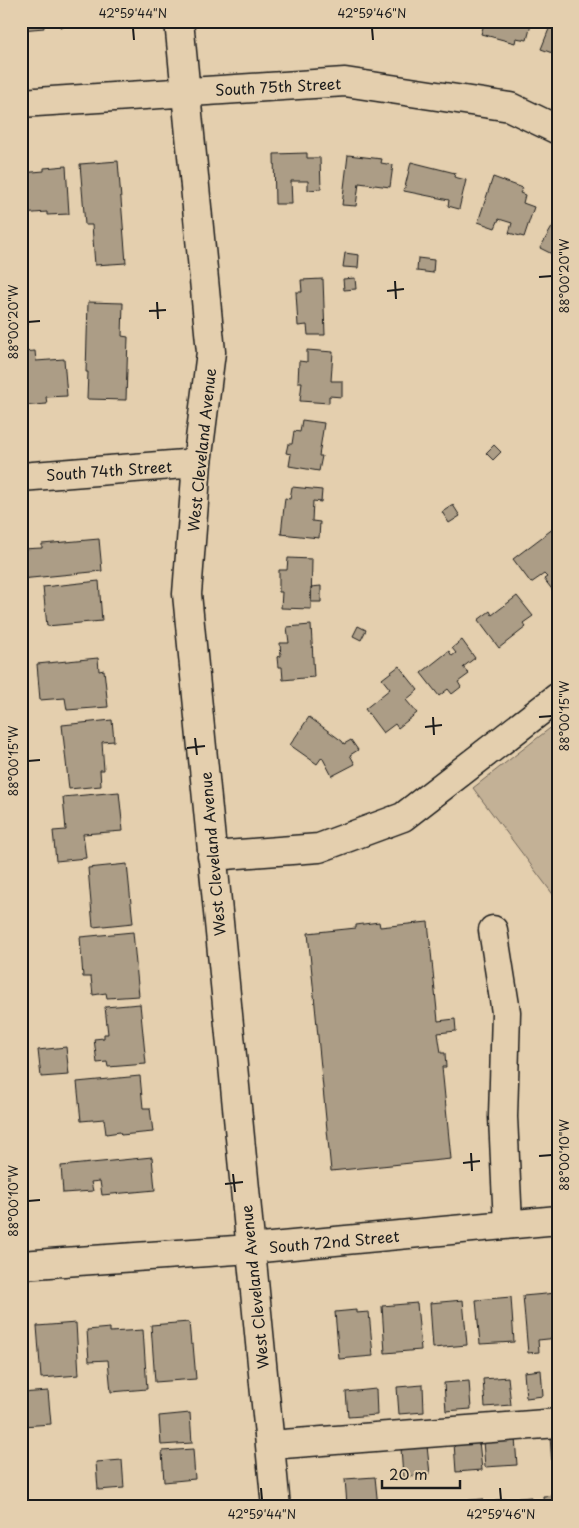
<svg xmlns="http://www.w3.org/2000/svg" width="579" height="1528" font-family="'Playpen Sans',sans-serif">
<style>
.green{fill:#c3b196;stroke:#706659}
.building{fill:#ac9d86;stroke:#1c1c1c}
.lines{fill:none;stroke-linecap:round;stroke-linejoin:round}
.minor-casing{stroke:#1c1c1c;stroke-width:31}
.minor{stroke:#e4cfae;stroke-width:28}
.ticks{fill:none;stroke:#1c1c1c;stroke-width:2}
.labels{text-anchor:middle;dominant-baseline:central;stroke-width:4;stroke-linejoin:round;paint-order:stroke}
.street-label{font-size:15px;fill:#1c1c1c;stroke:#e4cfae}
.neatline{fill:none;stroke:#1c1c1c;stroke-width:2}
.ticks-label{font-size:12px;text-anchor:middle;fill:#1c1c1c}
</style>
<rect width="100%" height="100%" fill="#e4cfae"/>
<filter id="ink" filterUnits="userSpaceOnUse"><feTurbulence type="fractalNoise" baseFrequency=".02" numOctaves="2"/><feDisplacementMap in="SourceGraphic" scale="10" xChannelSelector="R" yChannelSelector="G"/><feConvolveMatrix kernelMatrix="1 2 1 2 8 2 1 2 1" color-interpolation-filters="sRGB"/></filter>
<g filter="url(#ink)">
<path class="green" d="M558,722V901L473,788Z"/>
<path class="building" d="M21,21H43L44,28L21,30Z
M60,21H89V24L60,27Z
M419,21H440L439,25Z
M485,21H532L527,40L516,38L515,43L481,34Z
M551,24L558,26V58L554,57L555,54L541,49Z
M307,153V158H320L321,189L308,190V181H291L292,204H275L274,154Z
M348,155L382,159L381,163L393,165L390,187L359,183L356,206L342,205Z
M118,161L126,263L95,265L92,225H85L80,164Z
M411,162L455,173L454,177L466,180L459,209L448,206L449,200L404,191Z
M66,166L69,214L47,215V212L21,214V173L44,171V168Z
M493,177L523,188L520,193L525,195L523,203L534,207L524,237L509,233L512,223L499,219L495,228L478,222Z
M558,217V257L540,248Z
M345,253L359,255L358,268L343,267Z
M418,258L434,260L433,273L417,271Z
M355,278L356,289L344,290L343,279Z
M323,279L325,335H308L307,325L298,326L296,292H302L301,280Z
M26,295L28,325L21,326V296Z
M88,302L123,303L122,336L128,337L126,400L87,399L88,372H86Z
M307,350L333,352L331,381H342V397L329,396V403L300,401L302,382H298L299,361L307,362Z
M35,351L36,361L64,359L67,396L46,397L47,404L21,406V352Z
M302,420L324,423L319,456H322L319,471L289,466L291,454L286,453L288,444H292L294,431L300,432Z
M494,445L501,452L493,460L486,453Z
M292,487L322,490L321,502L313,501L312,521L320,522L319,538L281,534L285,498L290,499Z
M453,505L460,516L449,523L442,512Z
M554,528L558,533V597L544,579L547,577L544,574L531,583L513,559Z
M99,539L102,571L21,579V549L42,548V544Z
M288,558L312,559L311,609L281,608L282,592H279V570H287Z
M99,581L102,621L47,626L43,587Z
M321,586V602H311V587Z
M517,596L533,616L523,623L526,627L499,648L478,620L490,611L492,615Z
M21,623H24L27,653L21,654Z
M311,625L314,677L283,680L282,667H278L277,657L281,656L280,643H289L287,627Z
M358,626L366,630L361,640L353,636Z
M462,640L475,658L463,667L469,674L458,682L461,687L452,694L448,689L439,696L421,673L449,651L452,656L456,653L452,648Z
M98,658L99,671L104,670L108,707L67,710L65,698L40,700L37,664Z
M399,666L418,690L406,700L417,713L398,728L395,724L383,733L365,709L390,689L382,679Z
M309,717L342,741L344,744L351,740L358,750L350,755L355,764L332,776L322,757L317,764L290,745Z
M112,720L114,741L102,742L104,770H100L101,786L69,789L62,725Z
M119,792L123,831L83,834L86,858L56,861L53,831L66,830L63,797Z
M127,864L133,923L93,927L88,868Z
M379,922L380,927L428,922L438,1021L455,1019L456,1031L438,1033L441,1053H445L446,1067H442L451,1159L331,1171L308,933L356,928V925Z
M133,932L139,996L107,998L106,993L93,995L91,977H83L80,937Z
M140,1004L146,1064L108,1067L107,1062L97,1063L94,1039L104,1038V1034H108L105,1007Z
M66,1047L69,1075L41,1077L38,1050Z
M140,1076L143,1108H150L153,1132L121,1135L120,1132L106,1134L104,1119L81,1121L77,1082Z
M152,1157L155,1190L102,1195L100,1181L91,1182L93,1191L63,1193L61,1166Z
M557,1293L558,1338L538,1340L539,1352L528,1353L523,1296Z
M511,1297L514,1342L480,1344L476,1300Z
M463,1300L467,1345L433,1348L430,1303Z
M417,1303L421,1350L385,1353L382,1306Z
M356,1310V1313L369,1312L373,1356L339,1359L335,1312Z
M189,1322L191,1345L193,1344L196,1379L155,1382L151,1325Z
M76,1323L79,1375L41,1378L37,1326Z
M110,1328V1332L143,1330L147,1389L111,1392L108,1360L89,1361L87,1330Z
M541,1370L543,1396L526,1398L524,1372Z
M508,1377L511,1405L485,1407L483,1379Z
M469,1381L471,1409L446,1411L444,1383Z
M423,1385L424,1412L399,1414L397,1387Z
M376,1389L377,1415L348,1417L346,1392Z
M48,1391L51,1424L23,1426L21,1393Z
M190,1413L192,1443L161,1445L159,1416Z
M550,1436H558V1465H552Z
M515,1438L517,1465L485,1467L483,1441Z
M479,1441L482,1470L456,1472L454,1443Z
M427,1446L430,1474L403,1477L401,1448Z
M193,1449L195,1479L164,1482L162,1451Z
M122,1460L124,1488L98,1490L96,1462Z
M375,1477L378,1507H341L340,1505H347L345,1479Z
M558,1495V1507H544L543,1496Z
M531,1497L532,1507H497L496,1500Z
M483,1499L484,1507H447V1502Z
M53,1501V1507H27V1503Z
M431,1504V1507H394Z"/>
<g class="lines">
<defs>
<path id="minor" d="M179,21L211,352L197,463L187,594L276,1507
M21,103L345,82L510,107L558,130
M21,477L197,463
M212,856L319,848L403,817L558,697
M493,930L506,1012L503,1117L508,1224
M21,1265L250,1249L558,1220
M270,1445L558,1423"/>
</defs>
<use href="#minor" class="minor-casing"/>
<use href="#minor" class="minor"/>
</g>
</g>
<path class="ticks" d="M133,28L134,40M372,28L373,40M539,277L552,276M395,281L396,299M387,291L404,289M157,302L158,319M149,311L166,310M28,322L40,321M433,717L434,735M539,717L552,716M425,727L442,725M195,738L197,755M187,748L205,746M28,761L40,760M471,1153L472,1171M539,1156L552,1155M463,1163L480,1161M233,1174L235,1192M225,1184L243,1182M28,1201L40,1200M261,1488L262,1500M500,1488L501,1500"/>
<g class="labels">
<g class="street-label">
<text transform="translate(278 86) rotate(-3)">South 75th Street</text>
<text transform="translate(201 450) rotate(-84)">West Cleveland Avenue</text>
<text transform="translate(109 470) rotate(-4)">South 74th Street</text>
<text transform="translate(212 854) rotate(-95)">West Cleveland Avenue</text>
<text transform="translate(334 1241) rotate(-5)">South 72nd Street</text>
<text transform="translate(254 1287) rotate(-96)">West Cleveland Avenue</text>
</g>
</g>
<rect width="579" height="1528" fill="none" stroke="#e4cfae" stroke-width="55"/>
<path d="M382 1480v8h78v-8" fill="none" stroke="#1c1c1c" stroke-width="2.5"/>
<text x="389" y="1480" font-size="15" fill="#1c1c1c" stroke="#e4cfae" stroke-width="4" paint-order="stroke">20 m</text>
<rect x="28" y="28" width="524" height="1472" class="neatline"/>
<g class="ticks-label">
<text x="133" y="18">42°59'44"N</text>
<text x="372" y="18">42°59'46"N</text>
<text transform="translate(565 276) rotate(-90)" y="4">88°00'20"W</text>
<text transform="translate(14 322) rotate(-90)" y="4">88°00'20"W</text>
<text transform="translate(565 716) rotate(-90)" y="4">88°00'15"W</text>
<text transform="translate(14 761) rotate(-90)" y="4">88°00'15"W</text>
<text transform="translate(565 1155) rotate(-90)" y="4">88°00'10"W</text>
<text transform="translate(14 1201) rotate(-90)" y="4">88°00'10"W</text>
<text x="262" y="1519">42°59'44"N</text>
<text x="501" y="1519">42°59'46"N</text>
</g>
</svg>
